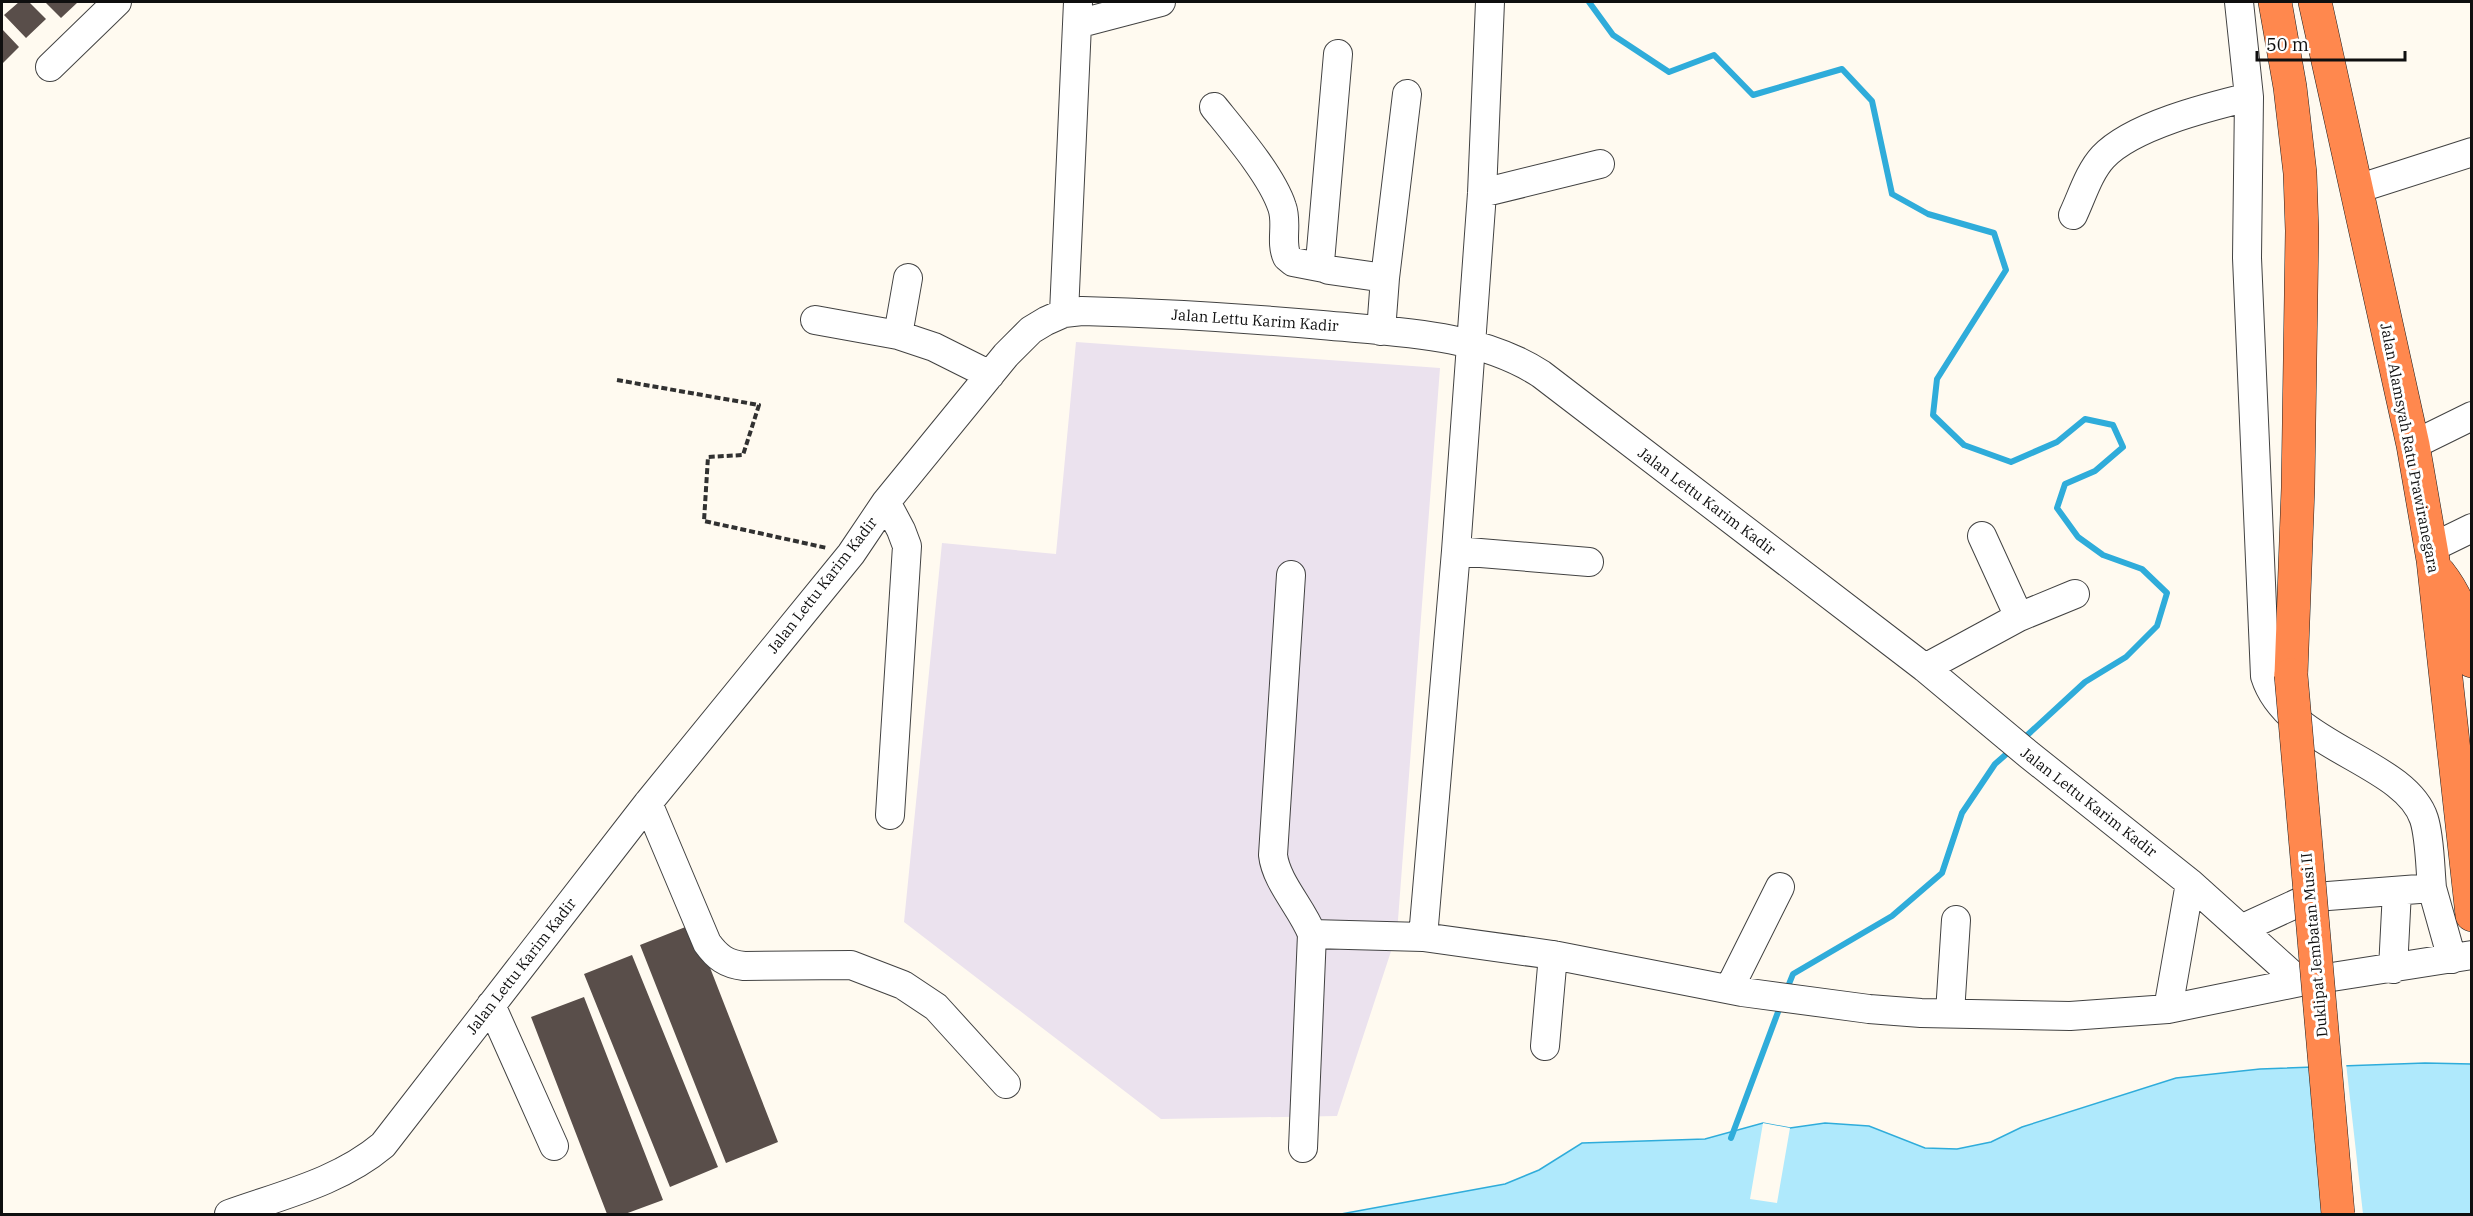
<svg xmlns="http://www.w3.org/2000/svg" width="2473" height="1216" font-family="'IBM Plex Serif',serif">
<style>
.industrial{fill:#ebe2ee}
.water{fill:#afe9fc;stroke:#2facda;stroke-width:1.5}
.pier{fill:#fffaf0}
.lines{fill:none;stroke-linecap:round;stroke-linejoin:round}
.stream{stroke:#2facda;stroke-width:6}
.building{fill:#594e4a}
.minor-casing{stroke:#424242;stroke-width:30}
.highway-casing{stroke:#202020;stroke-width:34}
.path{stroke:#313131;stroke-width:4;stroke-dasharray:6 3;stroke-linecap:butt}
.minor{stroke:#fff;stroke-width:28}
.highway{stroke:#ff884e;stroke-width:33}
.highway-bridge-casing{stroke:#202020;stroke-width:34;stroke-linecap:butt}
.highway-bridge{stroke:#ff884e;stroke-width:33}
.labels{text-anchor:middle;dominant-baseline:central;stroke-width:6;stroke-linejoin:round;paint-order:stroke}
.street-label{font-size:15px;fill:#0f0f0f;stroke:#fff}
</style>
<rect width="100%" height="100%" fill="#fffaf0"/>
<path class="industrial" d="M1076,342L1440,368L1397,933L1337,1116L1161,1119L904,922L942,543L1056,554Z"/>
<path class="water" d="M2425,1063L2471,1064V1214H1341L1505,1184L1539,1170L1582,1143L1705,1139L1763,1123L1790,1128L1825,1123L1869,1126L1925,1148L1957,1149L1991,1142L2022,1127L2176,1078L2260,1069Z"/>
<path class="pier" d="M2346,1063L2363,1214H2329L2312,1064Z
M1763,1123L1790,1128L1777,1203L1750,1199Z"/>
<g class="lines">
<path class="stream" d="M1589,2L1613,35L1669,72L1714,55L1753,95L1842,69L1872,101L1892,194L1928,214L1994,233L2006,270L1937,379L1933,415L1964,445L2011,462L2057,442L2085,419L2113,425L2123,447L2095,471L2065,484L2057,508L2078,537L2103,555L2142,569L2167,593L2157,626L2126,657L2085,682L2023,739
M1787,989L1793,974L1892,916L1942,873L1962,813L1995,764L2011,750
M1731,1138L1781,1004"/>
</g>
<path class="building" d="M19,2H29L46,19L26,38L4,15Z
M45,2H78L61,18Z
M2,29L19,47L2,64Z
M693,924L778,1142L726,1163L640,945Z
M632,955L718,1167L670,1187L584,974Z
M584,997L663,1200L625,1214H607L531,1017Z"/>
<g class="lines">
<defs>
<path id="minor" d="M1490,2L1482,193L1456,551L1423,937L1553,955L1742,992L1869,1009L1921,1013L2070,1016L2168,1009L2300,982
M2239,2L2249,97L2247,258L2265,676C2287,747 2405,761 2424,819C2430,838 2430,867 2432,888L2328,896L2302,901L2241,929
M1077,24L1161,2
M1338,54L1320,262L1324,268L1329,270L1385,278
M50,67L117,2
M1214,107C1235,133 1272,176 1282,207C1288,223 1280,242 1287,257L1293,262L1324,268
M2357,189L2472,152
M1482,193L1600,164
M2073,215C2082,196 2089,172 2103,157C2132,126 2208,107 2249,97
M1064,313L1078,2
M815,320L898,335L934,347L990,375
M1381,331L1385,278L1407,94
M898,335L908,278
M2413,445L2472,416
M886,502L901,530L907,546L890,815
M1982,536L2019,617
M2431,548L2472,528
M1456,551L1589,562
M1291,575L1273,855C1276,882 1302,908 1312,934
M1925,668L2019,617L2075,594
M648,803L707,943C717,957 726,964 744,966L851,965L903,985L936,1007L1006,1084
M2432,888L2452,959
M2393,969L2397,891
M1729,989L1780,887
M491,1005L554,1146
M2168,1009L2190,883
M1950,1013L1956,920
M1545,1046L1553,955
M1303,1148L1312,934L1423,937
M229,1214C282,1195 339,1182 383,1145L648,803L851,554L886,502L1006,355L1031,330L1046,321L1064,313L1082,311C1162,313 1242,318 1322,325C1396,332 1478,333 1541,374L1925,668L2028,754L2190,883L2300,982L2472,955"/>
<path id="highway" d="M2275,2L2290,87L2300,173L2302,231L2298,488L2291,675
M2315,2L2413,445L2433,560L2472,915
M2439,573C2461,601 2467,627 2472,661"/>
</defs>
<use href="#minor" class="minor-casing"/>
<use href="#highway" class="highway-casing"/>
<path class="path" d="M617,380L759,405L743,455L708,457L704,521L827,548"/>
<use href="#minor" class="minor"/>
<use href="#highway" class="highway"/>
<defs>
<path id="highway-bridge" d="M2291,675L2338,1214"/>
</defs>
<use href="#highway-bridge" class="highway-bridge-casing"/>
<use href="#highway-bridge" class="highway-bridge"/>
</g>
<g class="labels">
<g class="street-label">
<text transform="translate(1255 320) rotate(4)">Jalan Lettu Karim Kadir</text>
<text transform="translate(2410 448) rotate(79)">Jalan Alamsyah Ratu Prawiranegara</text>
<text transform="translate(1707 501) rotate(37)">Jalan Lettu Karim Kadir</text>
<text transform="translate(822 585) rotate(-52)">Jalan Lettu Karim Kadir</text>
<text transform="translate(2089 802) rotate(38)">Jalan Lettu Karim Kadir</text>
<text transform="translate(2314 945) rotate(-95)">Duklipat Jembatan Musi II</text>
<text transform="translate(521 966) rotate(-52)">Jalan Lettu Karim Kadir</text>
</g>
</g>
<rect width="2473" height="1216" fill="none" stroke="#0f0f0f" stroke-width="6"/>
<path d="M2257 51v9h148v-9" fill="none" stroke="#0f0f0f" stroke-width="3"/>
<text x="2266" y="51" font-size="18" fill="#0f0f0f" stroke="#ffffff" stroke-width="4.5" paint-order="stroke">50 m</text>
</svg>
